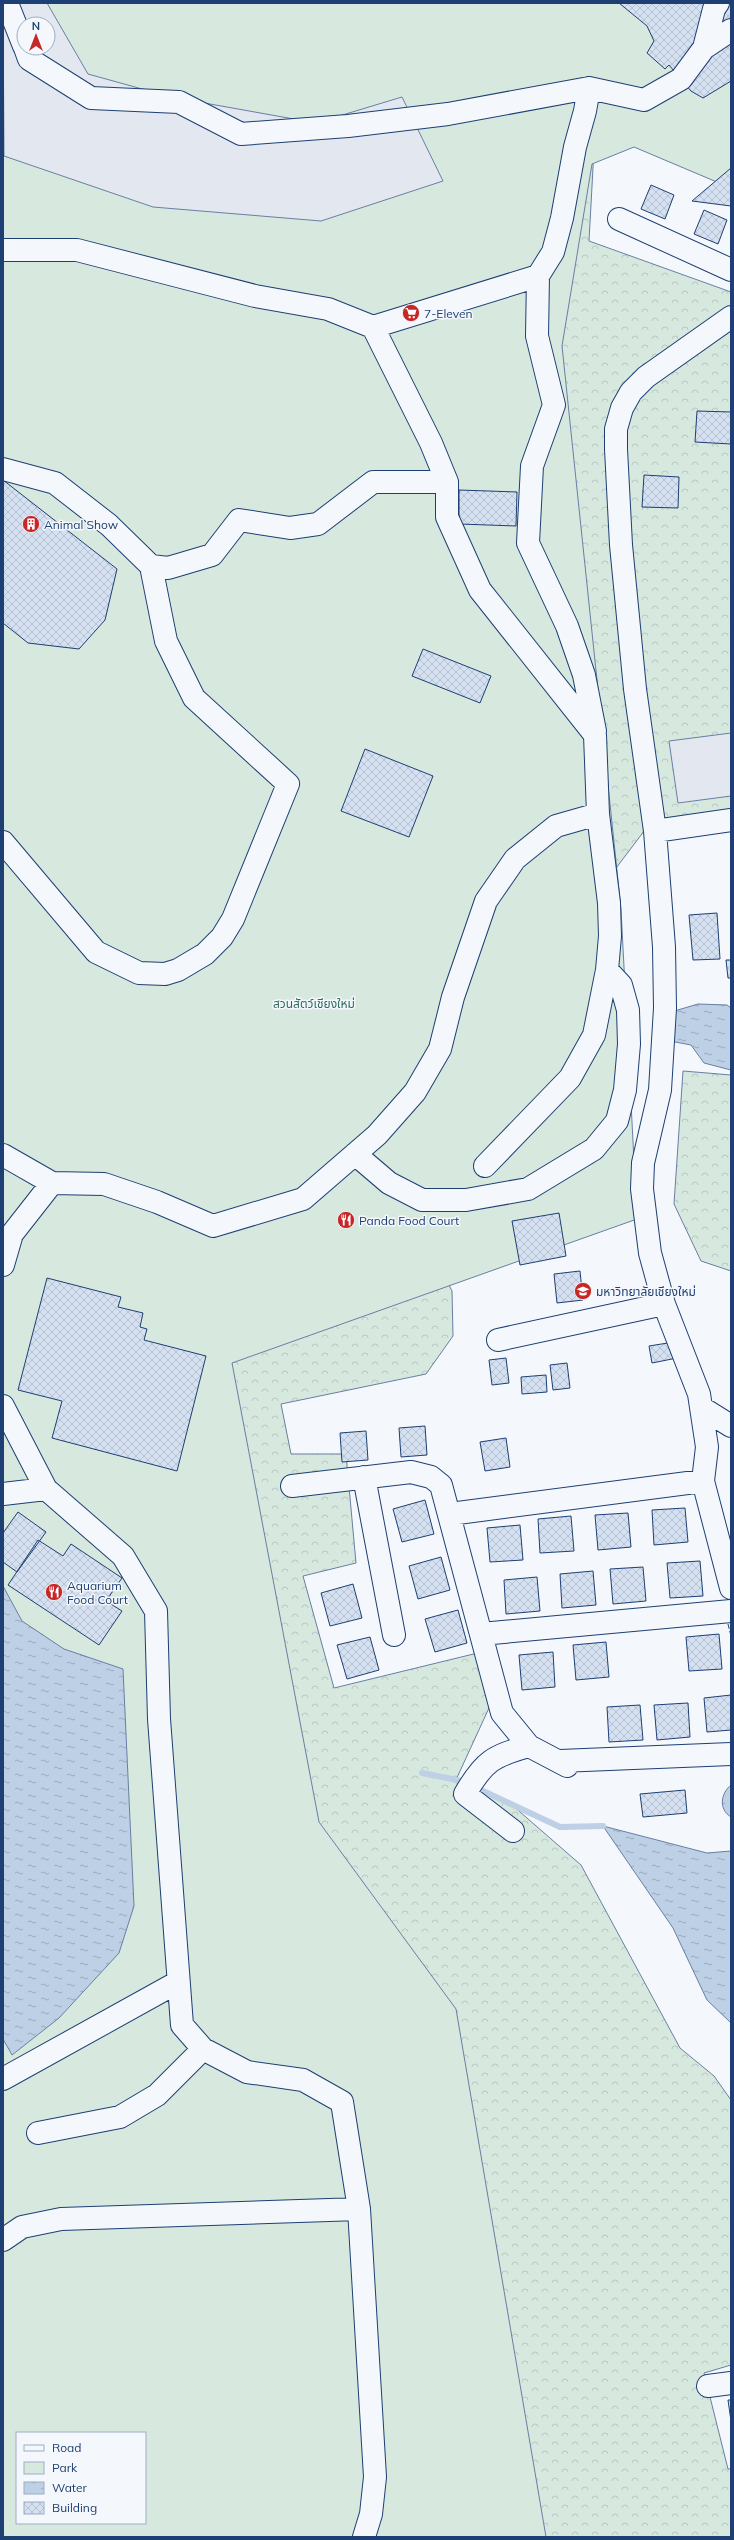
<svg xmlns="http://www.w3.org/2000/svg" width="734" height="2540" font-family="Mulish,'Noto Sans Thai',sans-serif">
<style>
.forest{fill:url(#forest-crowns);stroke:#687fa3;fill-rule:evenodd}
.park{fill:#d7e8df;stroke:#687fa3;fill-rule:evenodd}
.parking{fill:#e3e8f0;stroke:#687fa3;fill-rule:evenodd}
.water{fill:url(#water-ripples);stroke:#687fa3}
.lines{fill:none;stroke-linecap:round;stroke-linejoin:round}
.stream{stroke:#bed0e5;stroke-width:6}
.building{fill:url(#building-cross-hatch);stroke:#1d3f73}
.minor-casing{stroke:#1d3f73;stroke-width:24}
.minor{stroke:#f4f7fb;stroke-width:22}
.fence{stroke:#1d3f73;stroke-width:1;stroke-dasharray:5 2;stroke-linecap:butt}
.labels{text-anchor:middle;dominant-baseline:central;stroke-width:3;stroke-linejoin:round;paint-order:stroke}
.poi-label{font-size:12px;fill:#1d3f73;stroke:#f4f7fb;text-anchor:start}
.park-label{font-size:12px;fill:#2c6c60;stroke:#f4f7fb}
</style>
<defs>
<pattern id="forest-crowns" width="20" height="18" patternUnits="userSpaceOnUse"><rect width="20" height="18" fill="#d7e8df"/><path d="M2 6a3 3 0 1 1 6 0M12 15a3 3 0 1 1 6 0" fill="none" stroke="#b8c8c3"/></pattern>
<pattern id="water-ripples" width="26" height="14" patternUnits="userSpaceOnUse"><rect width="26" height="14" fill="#bed0e5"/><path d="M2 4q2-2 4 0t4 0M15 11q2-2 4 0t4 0" fill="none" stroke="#9aaabe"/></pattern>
<pattern id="building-cross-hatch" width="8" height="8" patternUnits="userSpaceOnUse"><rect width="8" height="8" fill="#d5e0f0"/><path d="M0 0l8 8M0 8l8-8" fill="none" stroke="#b6c1d1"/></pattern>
</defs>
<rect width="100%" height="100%" fill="#f4f7fb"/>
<path class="forest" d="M3,3H602L589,241L731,292V816L654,818L541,967L410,1207L452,1291L453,1336L426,1374L281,1404L291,1454H346L356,1563L303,1576L334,1688L490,1650L500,1684L455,1782L512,1805L581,1865L680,2048L714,2076L731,2100V2365L704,2373L728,2469H731V2537H3V2181L249,1856ZM24,24H48V48H24ZM17,2433H145V2523H17Z
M683,1071L731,1075V1271L701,1261L674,1204Z"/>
<path class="park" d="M3,3H731V188L634,147L592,164L562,346L621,909L637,1219L232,1363L319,1822L456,2009L546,2537H3ZM24,24H48V48H24ZM17,2433H145V2523H17Z"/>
<path class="parking" d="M3,3H47L88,74L171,97L316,123L402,97L443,181L321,221L153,207L4,156ZM24,24H48V48H24Z
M731,733V796L678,803L669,741Z"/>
<path class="water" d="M698,1004L727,1005L731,1008V1070L704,1063L691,1045L670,1041L671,1012Z
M3,1586L22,1621L64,1649L123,1669L134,1906L119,1953L59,2018L12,2055L3,2039Z
M731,1785V1817C718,1809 721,1793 731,1785Z
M603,1826L707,1853L731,1851V2023L707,2000L673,1928Z"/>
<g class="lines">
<path class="stream" d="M422,1773L462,1781L560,1827L603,1826"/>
</g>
<path class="building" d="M619,3H731V81L703,98L691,91L669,65L665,69L647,53L654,41L647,26Z
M731,168V206L692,201Z
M651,185L674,195L665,219L641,209Z
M704,210L727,220L718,244L694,234Z
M697,411L731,412V444L695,442Z
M644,475L679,477L678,508L642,507Z
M3,480L117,569L105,620L79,649L28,643L3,623Z
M459,490L517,492L516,526L459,524Z
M423,649L491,676L480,703L412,676Z
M365,749L433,776L409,837L341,811Z
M717,913L720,959L693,960L689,915Z
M726,960H731V978H728Z
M559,1213L566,1256L520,1265L512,1221Z
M580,1271L583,1300L557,1303L554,1274Z
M47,1278L121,1297L118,1307L143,1313L140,1327L147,1329L144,1340L206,1356L177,1471L52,1438L62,1401L18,1390Z
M674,1342L677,1358L652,1363L649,1346Z
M506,1358L509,1383L492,1385L489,1360Z
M567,1363L570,1388L553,1390L550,1365Z
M546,1375L547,1392L522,1394L521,1377Z
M425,1426L427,1455L401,1457L399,1428Z
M366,1431L368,1460L342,1462L340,1433Z
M506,1438L510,1467L485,1471L480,1442Z
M425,1500L434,1534L402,1542L393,1509Z
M685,1508L688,1542L654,1545L652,1510Z
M18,1512L46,1532L17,1572L3,1562V1533Z
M628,1513L631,1547L598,1550L595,1515Z
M571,1516L574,1551L540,1553L538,1519Z
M520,1525L523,1560L490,1562L487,1528Z
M38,1540L63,1556L71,1544L122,1578L106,1601L122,1611L99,1645L8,1585Z
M441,1557L450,1590L418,1599L409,1566Z
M700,1561L703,1596L670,1598L667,1563Z
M643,1567L646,1601L613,1604L610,1569Z
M593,1571L596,1605L562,1608L560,1574Z
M537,1577L540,1611L506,1614L504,1580Z
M353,1584L362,1618L330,1626L321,1593Z
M458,1610L467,1643L435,1652L425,1619Z
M719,1634L722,1669L689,1671L686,1637Z
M370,1637L379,1670L347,1679L337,1645Z
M606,1642L609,1677L576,1680L573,1645Z
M553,1652L555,1687L522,1690L519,1655Z
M731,1695V1730L707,1732L704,1698Z
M688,1703L690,1737L657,1740L654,1705Z
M640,1705L643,1740L609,1742L607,1707Z
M685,1790L687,1813L643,1817L640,1794Z
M728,2400H731V2421Z"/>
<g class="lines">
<defs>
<path id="minor" d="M7,3L24,46
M25,48L29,59L91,98L179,102L241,134L348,126L448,114L589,88L644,100L681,79L704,48L731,30
M704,48L714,9L718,3
M619,219L731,270
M3,250H77L255,296L328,309L373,327L538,276L553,252L562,218L575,147L585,111L589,88
M538,276L537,336L554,405L532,466L528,543L567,626L584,675L595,731
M731,317L646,377L631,392L622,408L616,429V449L621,545L635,689L655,831L664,947L665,1008L660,1090L643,1163L642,1189L650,1253L664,1304L699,1394L707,1447L703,1481L731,1588
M3,469L55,483L109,525L151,566L166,641L194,698L288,784L233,919L222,937L205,954L178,970L165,974L139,973L96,952L3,842
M151,566L168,568L212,555L239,520L290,528L318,524L373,482H447
M655,831L731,820
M355,1154L389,1183L422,1200H466L528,1189L594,1149L617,1121L625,1090L629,1044L628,1010L621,985L607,970
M3,1155L52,1183
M485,1166L570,1078L594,1035L607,970L610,936L609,903L598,814
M3,1265L12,1234L52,1183L104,1184L157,1202L213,1226L303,1199L377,1135L415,1092L440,1049L453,997L486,901L515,859L556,826L598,814L595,735L480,590L447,517V482L431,443L373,327
M498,1340L664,1304
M3,1406L46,1489L123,1556L156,1611L159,1719L182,2025L203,2049L247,2072L303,2080L342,2102L359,2209L61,2219L22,2227L3,2240
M702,1408L731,1426
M364,1477L394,1635
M292,1486L411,1472L431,1477L441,1485L502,1713L529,1746
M3,1494L46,1489
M450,1514L703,1481
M481,1634L731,1611
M560,1761L731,1754
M513,1831L465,1794C484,1761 493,1756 529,1746L567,1766
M3,2079L178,1982
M38,2133L120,2117L157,2095L203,2049
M359,2209L375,2477L371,2514L364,2537
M708,2386L731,2383"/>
</defs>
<use href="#minor" class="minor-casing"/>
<use href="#minor" class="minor"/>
<path class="fence" d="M728,1624L731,1636"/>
</g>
<defs>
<symbol id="supermarket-disc" viewBox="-11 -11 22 22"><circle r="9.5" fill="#c62828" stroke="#f4f7fb"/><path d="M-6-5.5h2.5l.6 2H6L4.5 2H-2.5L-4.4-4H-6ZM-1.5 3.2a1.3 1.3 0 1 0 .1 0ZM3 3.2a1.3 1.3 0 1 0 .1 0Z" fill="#fff"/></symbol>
<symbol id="building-disc" viewBox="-11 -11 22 22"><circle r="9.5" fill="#c62828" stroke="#f4f7fb"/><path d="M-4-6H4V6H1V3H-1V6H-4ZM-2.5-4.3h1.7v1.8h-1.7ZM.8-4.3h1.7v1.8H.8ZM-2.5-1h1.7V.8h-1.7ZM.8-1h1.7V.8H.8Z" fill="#fff"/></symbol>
<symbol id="restaurant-disc" viewBox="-11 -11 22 22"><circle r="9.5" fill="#c62828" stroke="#f4f7fb"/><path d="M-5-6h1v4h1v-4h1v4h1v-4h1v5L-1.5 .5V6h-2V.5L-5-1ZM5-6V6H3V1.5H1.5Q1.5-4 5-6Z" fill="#fff"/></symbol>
<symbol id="university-disc" viewBox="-11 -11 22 22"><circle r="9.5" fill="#c62828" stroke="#f4f7fb"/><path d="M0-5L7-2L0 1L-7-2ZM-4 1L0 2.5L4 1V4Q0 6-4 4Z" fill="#fff"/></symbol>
</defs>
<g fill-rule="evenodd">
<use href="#supermarket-disc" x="401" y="303" width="20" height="20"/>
<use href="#building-disc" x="21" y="514" width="20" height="20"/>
<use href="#restaurant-disc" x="336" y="1210" width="20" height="20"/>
<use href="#university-disc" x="573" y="1281" width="20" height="20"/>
<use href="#restaurant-disc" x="44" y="1582" width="20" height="20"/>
</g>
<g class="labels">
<g class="poi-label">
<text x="424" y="313">7-Eleven</text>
<text x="44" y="524">Animal Show</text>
<text x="359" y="1220">Panda Food Court</text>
<text x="596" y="1291">มหาวิทยาลัยเชียงใหม่</text>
<text x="67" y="1585">Aquarium<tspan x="67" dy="14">Food Court</tspan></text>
</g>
<g class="park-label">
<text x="314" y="1003">สวนสัตว์เชียงใหม่</text>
</g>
</g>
<rect width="734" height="2540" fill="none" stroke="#1d3f73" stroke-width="8"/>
<rect x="16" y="2432" width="130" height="92" fill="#f4f7fb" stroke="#9eadc5"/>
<rect x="24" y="2445" width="20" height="6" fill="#f4f7fb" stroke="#9eadc5"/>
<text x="52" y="2452" font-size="12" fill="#1d3f73">Road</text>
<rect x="24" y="2462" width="20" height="12" fill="#d7e8df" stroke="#9eadc5"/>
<text x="52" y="2472" font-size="12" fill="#1d3f73">Park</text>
<rect x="24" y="2482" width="20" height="12" fill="url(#water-ripples)" stroke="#9eadc5"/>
<text x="52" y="2492" font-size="12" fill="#1d3f73">Water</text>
<rect x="24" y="2502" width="20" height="12" fill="url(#building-cross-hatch)" stroke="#9eadc5"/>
<text x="52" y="2512" font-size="12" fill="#1d3f73">Building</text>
<g transform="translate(36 36)"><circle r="19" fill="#f4f7fb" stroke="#9eadc5"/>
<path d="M0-3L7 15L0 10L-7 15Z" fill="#c62828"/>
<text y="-6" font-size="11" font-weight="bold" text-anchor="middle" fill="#1d3f73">N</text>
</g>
</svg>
